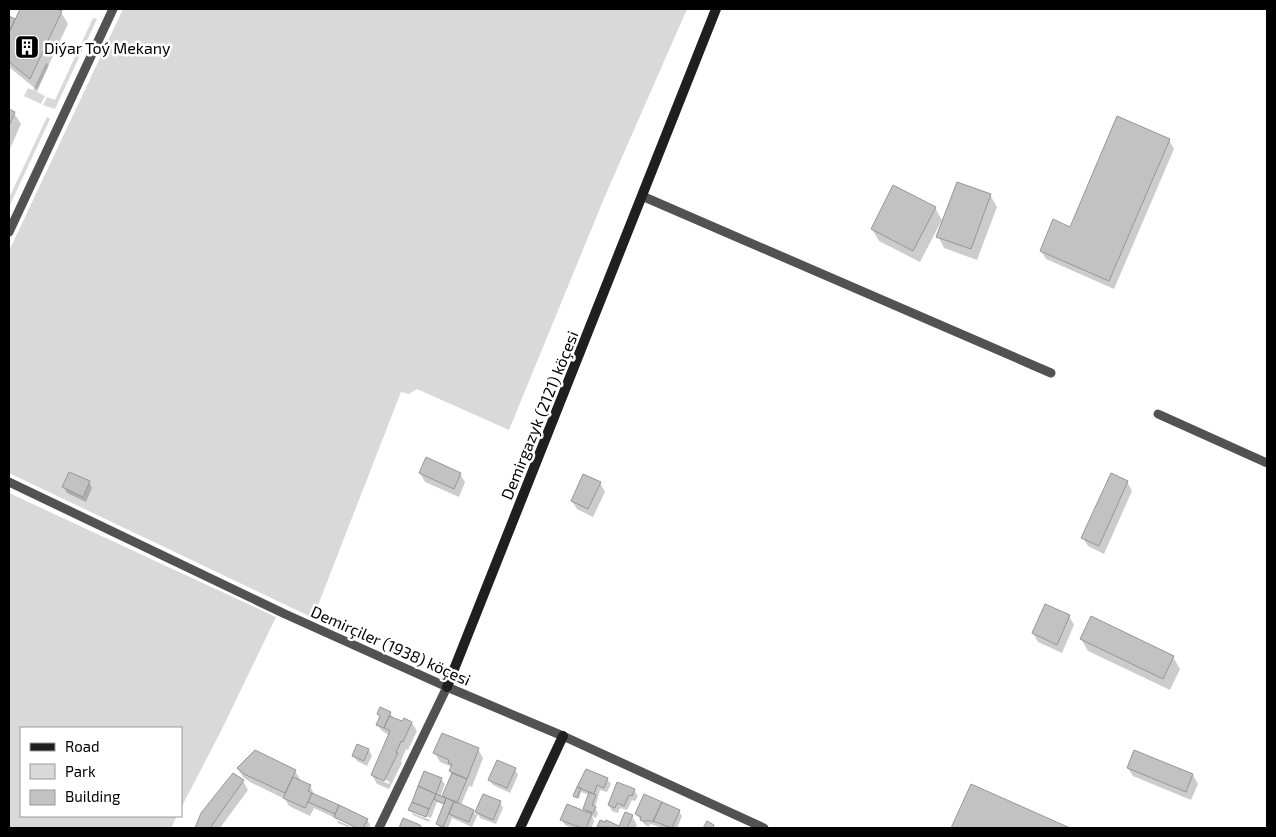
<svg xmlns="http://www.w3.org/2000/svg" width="1276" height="837" font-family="'Exo 2',sans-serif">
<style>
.green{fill:#d9d9d9}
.shadow{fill:#0003;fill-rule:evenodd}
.building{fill:#c2c2c2;stroke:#969696}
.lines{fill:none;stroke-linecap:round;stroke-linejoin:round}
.street{stroke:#525252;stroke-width:9}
.secondary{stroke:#1f1f1f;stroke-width:10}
.labels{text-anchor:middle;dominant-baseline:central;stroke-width:5;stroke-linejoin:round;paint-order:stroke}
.poi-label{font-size:16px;fill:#000;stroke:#fff;text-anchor:start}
.street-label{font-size:16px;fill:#000;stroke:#fff}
</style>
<rect width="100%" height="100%" fill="#fff"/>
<path class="green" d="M123,9H687L605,196L509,430L417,389L409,394L401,392L313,618L9,473V251Z
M93,18L97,19L55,109L43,105L47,97L55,100Z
M46,63L49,65L37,92L45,96L41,104L24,96L28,88L33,90Z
M47,117L50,119L9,207V198Z
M9,493L276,617L222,729L181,808V728H21V816H177L171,828H9Z"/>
<path class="shadow" d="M22,9H54L61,12L68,24L37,90L9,67V18L16,22Z
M9,110L14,113L21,124L9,151Z
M1169,140L1174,149L1114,289L1046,259L1041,251L1070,228Z
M990,195L997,207L977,260L944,248L938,236Z
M935,208L942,220L920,262L879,241L872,229Z
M420,473L460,474L465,482L459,497L425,482Z
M89,482L92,488L86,502L67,493L64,487Z
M1127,482L1132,491L1104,554L1088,546L1083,538Z
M600,483L605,492L593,517L577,509L572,501Z
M1069,616L1074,625L1062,653L1038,642L1033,633Z
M1081,639L1173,657L1180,669L1170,690L1088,651Z
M390,713L394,719L403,723H412L417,731L408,750L406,749L401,761L402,763L389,789L377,784L372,775L390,736L381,730L378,725L381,719L378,714ZM378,777L390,782L389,784L378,779Z
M358,746L369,750L372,756L367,766L357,761L354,756Z
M478,749L483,758L472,787L469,786L461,805L473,811L476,815L483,796L500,802L503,808L496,824L480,818L478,814L472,827L452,818L448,828H440L437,824L445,805L437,802L431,818L412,810V813L430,820L429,822L413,815L410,810L441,779L445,784L440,797L443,798L452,775L450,771L452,767L440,762L435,753Z
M1135,752L1193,775L1198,784L1191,800L1133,776L1128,768Z
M238,769L295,771L300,779L299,781L310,786L315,796L367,820L370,825L369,828H360L337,817V820L335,818L314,808L310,816L289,806L285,799L250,782L243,777Z
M515,769L518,775L510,793L493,785L489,780Z
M587,770L607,779L611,784L607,792L600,790L595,808L598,813L596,818L592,816L594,821L592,827L594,828H573L565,825L562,820L588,814L585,809L590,795L581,792L579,799L574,796Z
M243,781L248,790L220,828H196L202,813Z
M971,786L1067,828H953Z
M634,790L638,796L635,801L632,800L627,810L620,808L618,813L612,811L609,805Z
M679,811L682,816L677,828H662L650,824L649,827L645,825L636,814Z
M626,813L632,816L637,825L635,828H599L598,827L601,822L606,824L607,822L619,828Z
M337,820L354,828H350L338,823Z"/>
<path class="building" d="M20,9H57L62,11L30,79L9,62V33Z
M9,16L15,19L9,33Z
M9,109L15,112L9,126Z
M1117,116L1170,139L1109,281L1040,251L1053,219L1070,227Z
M957,182L991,194L971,249L936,237Z
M893,185L936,207L913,251L871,229Z
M426,457L461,473L454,489L419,473Z
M69,472L90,481L83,497L62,487Z
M1111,473L1128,481L1099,546L1081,538Z
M583,474L601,482L588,509L571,501Z
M1045,604L1070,615L1057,645L1032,633Z
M1091,616L1174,656L1163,679L1080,639Z
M380,707L391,712L384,728L376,725L380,716L377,714Z
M389,716L402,721L404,718L412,722L403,742L401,741L396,753H398L384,781L371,775L390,731L384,728Z
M442,733L479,748L467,779L449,771L452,764L448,763L449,760L433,753Z
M357,744L369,749L364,761L352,756Z
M255,750L296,770L285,793L244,774L237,768Z
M1134,750L1193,774L1186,792L1127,768Z
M497,760L516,768L507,788L488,780Z
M586,769L608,778L604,788L597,785L594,794L577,787Z
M424,771L442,778L436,794L418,786Z
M233,773L244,780L210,828H195L201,813Z
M452,773L467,779L457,803L442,796Z
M293,777L311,785L308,791L312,793L305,808L283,798Z
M617,782L635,789L632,796L629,795L624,806L617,803L615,808L608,805Z
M971,784L1070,828H951Z
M418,786L436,794L429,809L412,802Z
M577,787L581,788L577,798L573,796Z
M589,792L596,795L592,805L596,807L593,813L583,809Z
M312,793L339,805L335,814L308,802Z
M436,794L446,798L444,804L434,799Z
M483,794L501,801L493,820L475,812Z
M644,794L662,802L653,822L647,820L646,822L640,820L641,817L635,814Z
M446,798L454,801L443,827L436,824Z
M454,801L474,810L469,822L449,814Z
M412,802L429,809L426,817L408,810Z
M662,802L680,810L672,828L653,821Z
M567,804L592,814L586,828L579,827L560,820Z
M339,805L368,819L363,828H357L334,817Z
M625,812L633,815L627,828L597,827L600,820L605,822L606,820L619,826Z
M403,818L420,825L422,828H399Z
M707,821L714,825L713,828H703Z"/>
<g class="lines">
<path class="street" d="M642,196L1051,373
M9,232L113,9
M1158,414L1267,463
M9,482L285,614L447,687L563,736L764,828
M379,828L447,687"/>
<path class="secondary" d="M447,687L716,9
M520,828L563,736"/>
</g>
<defs>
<symbol id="building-square" viewBox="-11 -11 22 22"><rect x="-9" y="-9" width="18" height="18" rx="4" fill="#000" stroke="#fff"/><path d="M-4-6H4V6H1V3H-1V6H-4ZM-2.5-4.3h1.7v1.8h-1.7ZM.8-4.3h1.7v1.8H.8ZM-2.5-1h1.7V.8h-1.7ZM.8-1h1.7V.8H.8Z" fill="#fff"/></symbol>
</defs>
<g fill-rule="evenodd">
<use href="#building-square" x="13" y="33" width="28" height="28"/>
</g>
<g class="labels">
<g class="poi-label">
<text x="44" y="47">Diýar Toý Mekany</text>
</g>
<g class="street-label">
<text transform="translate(539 415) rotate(-68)">Demirgazyk (2121) köçesi</text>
<text transform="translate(391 645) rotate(24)">Demirçiler (1938) köçesi</text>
</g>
</g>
<rect width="1276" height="837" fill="none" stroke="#000000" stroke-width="20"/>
<rect x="20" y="727" width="162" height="90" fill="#ffffff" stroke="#999999"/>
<rect x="30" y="743" width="25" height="8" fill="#1f1f1f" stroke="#999999"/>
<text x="65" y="752" font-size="15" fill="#000000">Road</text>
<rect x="30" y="764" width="25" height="15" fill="#d9d9d9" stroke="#999999"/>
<text x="65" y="777" font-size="15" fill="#000000">Park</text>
<rect x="30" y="790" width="25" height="15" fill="#c2c2c2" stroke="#999999"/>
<text x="65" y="802" font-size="15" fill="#000000">Building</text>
</svg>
